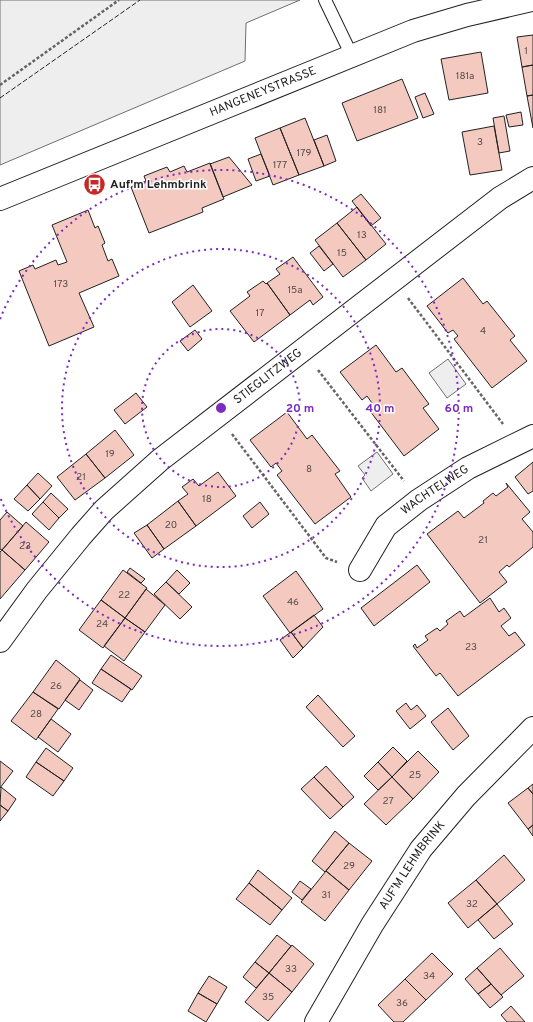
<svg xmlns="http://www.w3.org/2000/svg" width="533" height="1022" font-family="Overpass,sans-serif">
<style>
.green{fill:#eee;stroke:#6f6f6f}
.building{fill:#f3c9c0;stroke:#222}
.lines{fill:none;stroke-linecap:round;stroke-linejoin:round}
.service-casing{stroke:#222;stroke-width:14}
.minor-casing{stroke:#222;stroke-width:24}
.path{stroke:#646464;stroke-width:2.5;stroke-dasharray:3 2;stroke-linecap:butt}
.service{stroke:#fff;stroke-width:12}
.minor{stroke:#fff;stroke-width:22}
.fence{stroke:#222;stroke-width:1;stroke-dasharray:5 2;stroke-linecap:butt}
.ring{fill:none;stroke:#7b2cbf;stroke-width:2;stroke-dasharray:2 4}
.labels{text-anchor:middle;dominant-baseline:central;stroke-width:3;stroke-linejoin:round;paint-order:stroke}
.number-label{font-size:10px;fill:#564c4a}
.street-label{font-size:12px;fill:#222;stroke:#fff}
.poi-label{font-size:12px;font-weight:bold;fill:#222;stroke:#fff;text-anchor:start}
.centre{fill:#7b2cbf;stroke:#fff;stroke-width:2}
.ring-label{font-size:12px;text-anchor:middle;font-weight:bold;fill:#7b2cbf;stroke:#fff;stroke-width:3;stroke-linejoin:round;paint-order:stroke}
</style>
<rect width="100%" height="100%" fill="#fff"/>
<path class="green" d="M0,0H300L246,23L245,61L0,165Z
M448,359L466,384L447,398L429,373Z
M377,452L393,474L371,491L362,478L365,475L358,466Z"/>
<path class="building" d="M533,35V65L522,67L517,37Z
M481,52L488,93L449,100L441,59Z
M533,65V95L527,96L522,67Z
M402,79L418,118L357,141L342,103Z
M425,93L434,114L423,118L415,97Z
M533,95V128L527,96Z
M521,112L523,125L509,127L506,115Z
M504,116L510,151L499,153L493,118Z
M305,118L324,166L299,175L280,128Z
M494,126L502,170L470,175L462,132Z
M280,128L299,175L273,185L255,138Z
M327,135L336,161L324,166L314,140Z
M261,154L270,176L256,181L248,159Z
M229,157L252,185L223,197L210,164Z
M210,163L224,199L202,208L203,212L149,233L131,187L146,181L144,176L167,167L170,172L184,166L187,172Z
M361,194L381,218L371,226L352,201Z
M357,207L386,244L366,260L337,223Z
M88,210L95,228L98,226L105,243L102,245L108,261L112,259L119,276L79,293L94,327L49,346L19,271L33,265L35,269L56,260L58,265L67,262L52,225Z
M337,223L366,260L343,277L315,240Z
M319,246L333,264L324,271L310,253Z
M293,257L323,297L313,305L310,300L290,315L267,283L280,274L276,269Z
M463,278L483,304L487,301L515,336L510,340L527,361L492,388L454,339L458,336L453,330L448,333L427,306Z
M263,281L266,284L267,283L290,315L254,342L230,311L250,296L247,292Z
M193,285L212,311L190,327L172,302Z
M195,330L202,339L188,351L180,341Z
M376,345L396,372L402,368L429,404L423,408L439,429L404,456L367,407L372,403L367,396L362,400L340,372Z
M136,393L147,407L125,424L114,410Z
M287,412L307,439L312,435L340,471L335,474L351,497L315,524L277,475L282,471L276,463L271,467L250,440Z
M115,430L134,455L105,478L86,454Z
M86,454L105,478L75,500L57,477Z
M533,462V491L528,494L515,477Z
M218,472L236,496L196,526L178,501L188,494L182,487L193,479L199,486Z
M38,473L52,486L40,499L27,485Z
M506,483L530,512L522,519L533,532V547L509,567L507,565L499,572L507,582L480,603L427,534L458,511L464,518L484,503L483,501L493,493L496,496L508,487Z
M27,485L40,499L28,511L14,499Z
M51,493L68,509L59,518L43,502Z
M178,501L196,526L164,549L147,525Z
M43,502L59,518L49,530L32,514Z
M260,502L269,514L252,528L243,516Z
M7,512L23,526L2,550L0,549V520Z
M26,522L49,542L25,570L2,550Z
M147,525L164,549L152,558L134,533Z
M2,550L25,570L0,599V552Z
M417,565L430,582L374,626L361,608Z
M130,568L145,579L141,583L127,572Z
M123,570L147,588L125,618L101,600Z
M177,570L190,583L179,594L166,582Z
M296,571L323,609L290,633L263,596Z
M166,582L192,607L180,619L154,594Z
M146,589L165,605L145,632L125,618Z
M490,598L499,612L504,608L511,618L501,626L509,636L515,632L525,645L458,696L440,673L436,676L413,646L415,644L417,648L428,640L425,636L437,628L440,631L448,624L446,621L460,611L464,617Z
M101,600L125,618L103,648L79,630Z
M314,615L323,627L303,648L291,632Z
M125,618L145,632L124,661L104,646Z
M291,632L303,648L293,658L280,640Z
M111,655L142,676L132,690L101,669Z
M56,660L80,679L59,709L33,692Z
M101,669L131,689L122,702L92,683Z
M80,680L93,690L79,710L65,700Z
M33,692L58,709L36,740L11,721Z
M318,695L355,736L343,747L306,707Z
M406,703L411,710L417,705L426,716L410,729L396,711Z
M448,708L469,736L453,750L431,722Z
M51,719L71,734L58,752L38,737Z
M393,747L407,761L392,777L378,762Z
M46,748L73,768L64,781L36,762Z
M418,751L439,772L413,799L392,777Z
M0,761L13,771L0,788Z
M36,762L64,781L53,796L26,777Z
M378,762L392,777L378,790L364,776Z
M326,766L354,797L343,807L314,777Z
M314,777L343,807L330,819L301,789Z
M392,777L413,799L386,825L364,804Z
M533,784V794L528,788Z
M1,787L16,799L8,811L0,805Z
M528,788L533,794V825L528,829L508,803Z
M0,805L8,811L0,821Z
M533,825V836L528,829Z
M335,831L349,843L325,872L312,861Z
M349,843L372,861L349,890L326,871Z
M504,855L525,880L497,904L476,880Z
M258,870L292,898L282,910L249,883Z
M326,871L349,890L325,921L301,902Z
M476,880L497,904L468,928L448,903Z
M300,881L311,889L302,900L292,892Z
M249,883L282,910L270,925L236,899Z
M497,904L513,924L494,939L478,920Z
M277,935L291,946L269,973L255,962Z
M292,945L314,964L292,992L269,973Z
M500,948L524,976L501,995L477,968Z
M432,953L453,974L426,1000L405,979Z
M255,962L269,973L256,988L243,977Z
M477,968L491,984L478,994L465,979Z
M269,973L292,992L268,1021L245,1002Z
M209,976L227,987L217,1004L198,993Z
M405,979L426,1000L403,1022H394L378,1005Z
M491,984L503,997L490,1008L478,994Z
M198,993L217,1004L206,1022L188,1011Z
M511,1006L525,1022H507L501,1015Z"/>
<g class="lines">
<defs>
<path id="service" d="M325,0L352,56"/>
<g id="minor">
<path id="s1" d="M0,199L413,31L467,15L532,0"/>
<path id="s2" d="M360,570L386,526L419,500L468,468L533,436"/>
<path id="s3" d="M0,641L37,590L81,536L104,510L160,460L500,198L533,178"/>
<path id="s4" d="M316,1022L372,925L421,849L466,796L533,728"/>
</g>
</defs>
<use href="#service" class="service-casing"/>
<use href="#minor" class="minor-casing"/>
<path class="path" d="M0,85L119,0
M408,298L503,424
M318,370L404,481
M232,434L326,558L337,562"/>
<use href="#service" class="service"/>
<use href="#minor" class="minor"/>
<path class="fence" d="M0,98L140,0"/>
</g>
<g class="ring">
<circle cx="221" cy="408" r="79"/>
<circle cx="221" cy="408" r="159"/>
<path d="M0 319A238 238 0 1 1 0 497"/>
</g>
<defs>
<symbol id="bus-disc" viewBox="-11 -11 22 22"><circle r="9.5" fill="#c62828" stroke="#fff"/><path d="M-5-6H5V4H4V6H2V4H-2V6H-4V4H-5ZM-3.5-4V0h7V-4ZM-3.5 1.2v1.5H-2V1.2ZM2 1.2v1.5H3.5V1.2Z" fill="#fff"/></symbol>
</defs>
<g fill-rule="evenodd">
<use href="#bus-disc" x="82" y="172" width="25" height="25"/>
</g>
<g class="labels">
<g class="number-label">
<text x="526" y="51">1</text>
<text x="465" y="76">181a</text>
<text x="380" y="110">181</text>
<text x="480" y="142">3</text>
<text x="304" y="153">179</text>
<text x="280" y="165">177</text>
<text x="362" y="235">13</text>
<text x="342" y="253">15</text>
<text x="61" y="284">173</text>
<text x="295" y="290">15a</text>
<text x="260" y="313">17</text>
<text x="483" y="331">4</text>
<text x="110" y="454">19</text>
<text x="309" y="469">8</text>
<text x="81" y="477">21</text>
<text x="207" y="499">18</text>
<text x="171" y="525">20</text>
<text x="483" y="540">21</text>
<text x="25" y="546">23</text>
<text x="124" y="595">22</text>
<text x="293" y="602">46</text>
<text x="102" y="624">24</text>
<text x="471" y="647">23</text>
<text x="56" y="686">26</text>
<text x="36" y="714">28</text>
<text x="415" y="775">25</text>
<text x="388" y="801">27</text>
<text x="349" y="866">29</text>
<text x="326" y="895">31</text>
<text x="472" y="904">32</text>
<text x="291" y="969">33</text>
<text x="429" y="976">34</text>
<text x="268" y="997">35</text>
<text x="402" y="1003">36</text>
</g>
<g class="street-label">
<text stroke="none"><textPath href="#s1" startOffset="284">HANGENEYSTRASSE</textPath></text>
<text stroke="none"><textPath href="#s3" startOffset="379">STIEGLITZWEG</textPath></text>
<text stroke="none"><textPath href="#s2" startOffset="112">WACHTELWEG</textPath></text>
<text stroke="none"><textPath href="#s4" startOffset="184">AUF'M LEHMBRINK</textPath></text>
</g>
<g class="poi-label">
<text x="110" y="185">Auf'm Lehmbrink</text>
</g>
</g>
<circle cx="221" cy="408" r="6" class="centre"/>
<g class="ring-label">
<text x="300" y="412">20 m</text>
<text x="380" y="412">40 m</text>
<text x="459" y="412">60 m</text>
</g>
</svg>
